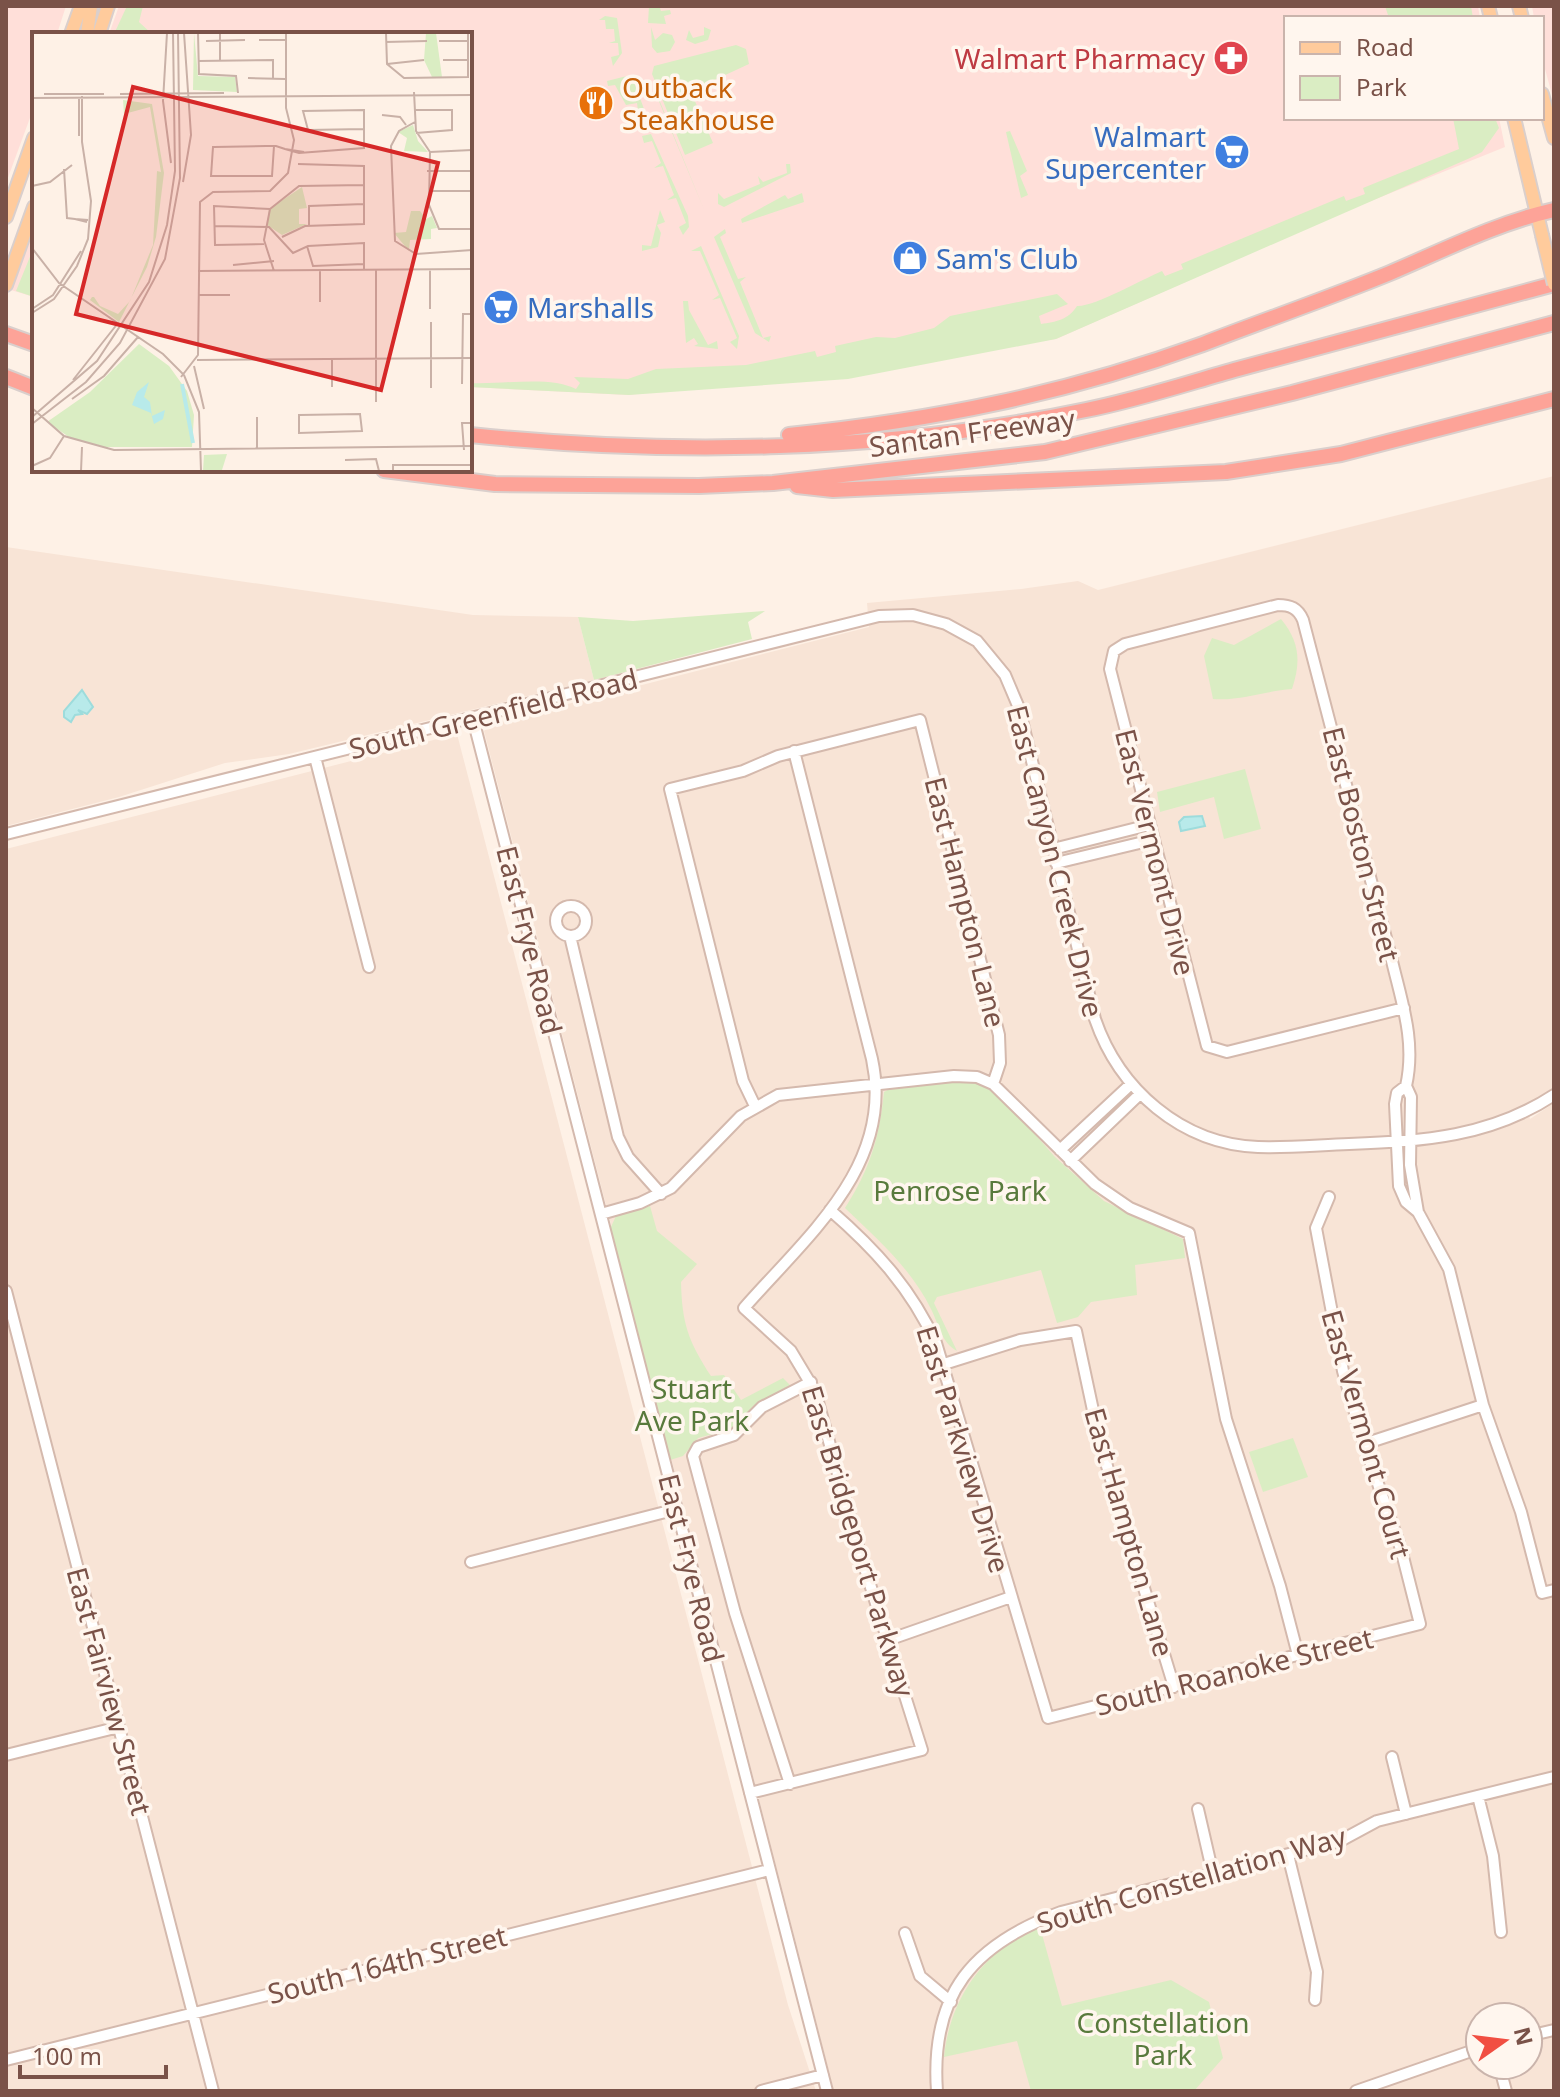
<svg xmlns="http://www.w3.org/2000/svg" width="1560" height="2097" font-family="'Noto Sans',sans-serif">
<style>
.residential{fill:#f8e4d6;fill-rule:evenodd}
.commercial{fill:#ffdfd9}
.green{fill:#daedc3}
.water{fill:#b8eaea;stroke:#9ddcdc;stroke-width:2}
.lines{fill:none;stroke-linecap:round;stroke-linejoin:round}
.minor-casing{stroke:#d4b9ad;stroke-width:14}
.major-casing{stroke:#dacfcc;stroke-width:16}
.highway-casing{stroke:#dacfcc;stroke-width:18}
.minor{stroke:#fff;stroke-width:10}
.major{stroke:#ffcb9c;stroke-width:12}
.highway{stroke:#fda398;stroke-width:14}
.major-bridge-casing{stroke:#dacfcc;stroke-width:16;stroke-linecap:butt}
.major-bridge{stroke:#ffcb9c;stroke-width:12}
.labels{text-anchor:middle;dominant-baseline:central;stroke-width:7;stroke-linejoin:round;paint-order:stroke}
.health-label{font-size:28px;fill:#be3a42;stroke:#fff6ee;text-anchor:end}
.food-label{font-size:28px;fill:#c56008;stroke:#fff6ee;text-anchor:start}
.shop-label{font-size:28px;fill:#366cbe;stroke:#fff6ee;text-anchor:start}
.street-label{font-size:28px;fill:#7a5248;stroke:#fff6ee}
.park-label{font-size:28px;fill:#587a3c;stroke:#fff6ee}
.inset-river{fill:none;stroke:#b8eaea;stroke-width:4}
.inset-road{fill:none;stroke:#c9b1a7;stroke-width:2}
.view{fill:#d62828;fill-opacity:0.15;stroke:#d62828;stroke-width:4}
.inset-edge{fill:none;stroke:#7a5248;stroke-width:4}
</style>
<rect width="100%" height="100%" fill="#fef1e6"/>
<path class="residential" d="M1554,476V1087L1526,1105L1530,1119L1554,1103V2091H834L484,731L493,723L869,627L867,603L1021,589L1078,581L1098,590ZM1480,2017H1528V2065H1480Z
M6,547L473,615L578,617L594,680L289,754L225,763L119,797L6,826Z
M457,734L788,2005L816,2091H6V849Z"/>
<path class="commercial" d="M6,6H66L57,34H34V107L6,183Z
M119,6H1478L1480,18H1286V118H1499L1505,147L1346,211L1056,339L629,395L470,387V34H109Z
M1532,6H1554V102L1542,58V18H1534Z
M34,231V297L11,290Z"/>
<path class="green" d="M127,6H143L139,22L152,34H114Z
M649,6L660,8L661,11L670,10L671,14L664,16L666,24L648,23Z
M1385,6H1471L1473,18H1389Z
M605,16L617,18L622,53L613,66L611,57L619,55L618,43H609L615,41L614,29H606L605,20H599Z
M651,27L655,40L663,33L672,35L675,42L670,51L657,53L652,47Z
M704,27L711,30L708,40L695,44L686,40L689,30L693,38L704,35Z
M736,45L746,49L749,64L695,89L694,99L713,143L685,155L652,74L654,66Z
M627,76L634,82L650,125L640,126L637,103L626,105L615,85L608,86L607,81Z
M653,87H654L705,212Z
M1453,118H1495L1499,128L1482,152L1470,158L1056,339L848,379L629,395L470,387V383C501,385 550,375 576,389L580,383L574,377L628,379L656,369L746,365L815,351L817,357L836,352L835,346L876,337L895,338L934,328L950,316L1057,294L1068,304L1039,316L1041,324C1056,322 1068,320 1077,306C1094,307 1143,279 1162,271L1165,276L1183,269L1181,264L1344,196L1346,201L1365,194L1363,188L1459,149Z
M1010,131L1027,171L1020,176L1028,195L1021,198L1006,132Z
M651,134L688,216L689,227L683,235L679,227L686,223L676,198L667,200L674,195L663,166L654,168L661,163L652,141L644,143L642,136Z
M786,164H790L791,173L724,207L718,204V193L724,199L760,184L758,176L763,182L787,173Z
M802,193L804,202L742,223L741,219L785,195L788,199Z
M660,210L665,222L657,225L661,233L658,247L642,251V245L651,246Z
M725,229L726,233L720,237L738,279L746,277L740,282L763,338L771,336L769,342L755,333L714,237Z
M701,246L739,336L737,349L730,342L737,338L720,298L712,300L719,295L700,251H691Z
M34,247V297L16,291Z
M683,301H688L689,310L708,345L717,341L718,349L694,346L698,344L694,338L686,343Z
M765,611L748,622L752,639L594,680L578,617L633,621Z
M1281,619C1300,642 1301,662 1292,689C1264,691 1241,701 1213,699L1204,656L1212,638L1234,645Z
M1245,769L1261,829L1224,839L1214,797L1160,812L1157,792Z
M951,1080L989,1082L1055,1157L1104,1201L1183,1239L1185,1258L1135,1265L1137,1295L1091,1302L1078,1317L1057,1323L1041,1270L937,1297L934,1303L957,1351C941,1342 939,1325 931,1309C911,1268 877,1239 845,1208C870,1169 879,1139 884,1092L893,1087Z
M650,1206L657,1231L697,1264L681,1282C682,1323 688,1341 711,1376L724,1375L741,1400L783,1378L790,1385L753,1406L735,1428L698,1438L683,1456L670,1460L610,1229L616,1216Z
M1293,1438L1308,1477L1263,1492L1249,1452Z
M1040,1927L1062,2006L1171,1980L1209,2002L1223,2058L1194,2091H1031L1017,2041L944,2057C950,1998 984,1949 1040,1927Z"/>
<path class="water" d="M82,690L93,707L87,714L78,710L82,714L75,715L71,722L64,717V711Z
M1202,816L1205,826L1181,831L1179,822L1184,817Z"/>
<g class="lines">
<defs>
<path id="minor" d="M473,719L827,2091
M315,757L369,967
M6,834L879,616L913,615L946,624L977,641L1005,675L1019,708L1095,1019C1119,1089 1181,1144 1258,1147C1288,1148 1319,1145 1349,1144C1424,1141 1490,1137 1554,1095
M1053,849L1149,825
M1056,863L1152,840
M556 921a15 15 0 1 1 30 0a15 15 0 1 1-30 0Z
M570,936L618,1137L628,1157L661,1194
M1404,1008L1227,1052L1207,1046L1110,669L1114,651L1125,644L1278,605C1290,605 1298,608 1303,620L1392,961C1402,1003 1416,1042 1406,1086
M755,1106L743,1081L670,789L743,771L778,756L920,720L999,1035L1000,1063L993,1084
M1060,1150L1131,1084
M1070,1161L1140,1094
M830,1210C875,1249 911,1288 936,1343L1048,1718L1420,1624L1401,1549L1364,1444L1343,1371L1316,1228L1329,1197
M1418,1212L1410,1165L1411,1097L1406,1086L1397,1093L1395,1104L1399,1186L1406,1202L1418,1212L1449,1269L1483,1405L1521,1512L1542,1593L1554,1590
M601,1214L640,1203L671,1188L741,1116L778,1095L954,1076L977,1077L993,1084L1095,1184L1130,1208L1189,1233L1226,1419L1280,1586L1298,1655
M6,1291L213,2091
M944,1364L1020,1340L1076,1331L1100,1443L1174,1687
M1364,1444L1483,1405
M471,1562L677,1509
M888,1640L1011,1597
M6,1755L119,1727
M1392,1757L1406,1814
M790,1784L735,1613L693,1456L698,1447L734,1435L762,1407L811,1382
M750,1793L922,1750L858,1546L815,1391L791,1351L744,1308C807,1236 895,1165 872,1059L794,751
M1478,1796L1493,1856L1501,1932
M1198,1809L1213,1874
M1288,1855L1317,1972L1315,2000
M905,1933L920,1976L951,2002
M1528,2036L1554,2030
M6,2060L769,1870
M1499,2065L1506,2091
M761,2091L823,2075
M937,2091C930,1993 974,1944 1061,1912L1340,1841L1377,1821L1554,1777
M1356,2091L1480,2048"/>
<path id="major" d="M1488,6L1491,18
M1519,6L1522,18
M71,34L81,6
M87,34L91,6
M99,34L108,6
M1542,94L1554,138
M1514,118L1542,235
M6,217L34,138
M6,285L34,207"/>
<path id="highway" d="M6,334L34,344
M6,377L34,388
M470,435C673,456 886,452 1086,410C1137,400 1188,383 1238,369C1343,341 1449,312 1554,284
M789,435C935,420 1065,394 1203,344C1265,320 1329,298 1390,273C1444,250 1497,223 1554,210
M384,470L495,484L699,486L773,483L1045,452L1292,393L1554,323
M797,486L833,490L1226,472L1341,454L1554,399"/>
</defs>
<use href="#minor" class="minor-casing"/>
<use href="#major" class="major-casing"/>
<use href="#highway" class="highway-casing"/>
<use href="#minor" class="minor"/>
<use href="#major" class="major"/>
<use href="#highway" class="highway"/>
<defs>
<path id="major-bridge" d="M1542,235L1554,284"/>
</defs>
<use href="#major-bridge" class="major-bridge-casing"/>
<use href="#major-bridge" class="major-bridge"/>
</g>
<defs>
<symbol id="pharmacy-disc" viewBox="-11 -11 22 22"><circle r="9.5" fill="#e0444e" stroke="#fff6ee"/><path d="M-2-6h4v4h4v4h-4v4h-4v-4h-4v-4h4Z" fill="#fff"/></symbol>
<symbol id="restaurant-disc" viewBox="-11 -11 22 22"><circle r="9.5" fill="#e8710a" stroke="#fff6ee"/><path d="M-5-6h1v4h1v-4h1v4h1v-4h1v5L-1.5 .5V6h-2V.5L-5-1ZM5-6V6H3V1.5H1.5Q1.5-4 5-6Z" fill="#fff"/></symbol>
<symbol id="supermarket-disc" viewBox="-11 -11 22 22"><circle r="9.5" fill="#3f7fe0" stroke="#fff6ee"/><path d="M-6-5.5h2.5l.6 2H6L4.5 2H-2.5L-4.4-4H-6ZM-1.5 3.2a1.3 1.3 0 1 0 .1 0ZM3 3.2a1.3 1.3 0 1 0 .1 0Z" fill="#fff"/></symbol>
<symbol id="shop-disc" viewBox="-11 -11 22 22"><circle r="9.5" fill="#3f7fe0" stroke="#fff6ee"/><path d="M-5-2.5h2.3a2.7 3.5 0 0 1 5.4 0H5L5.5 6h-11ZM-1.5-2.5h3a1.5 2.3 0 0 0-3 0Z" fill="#fff"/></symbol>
</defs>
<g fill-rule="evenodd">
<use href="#pharmacy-disc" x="1211" y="38" width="40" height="40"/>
<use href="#restaurant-disc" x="576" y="83" width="40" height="40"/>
<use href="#supermarket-disc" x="1212" y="132" width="40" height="40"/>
<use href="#shop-disc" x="890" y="238" width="40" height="40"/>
<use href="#supermarket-disc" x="481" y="287" width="40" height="40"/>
</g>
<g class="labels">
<g class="health-label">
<text x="1205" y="58">Walmart Pharmacy</text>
</g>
<g class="food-label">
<text x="622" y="87">Outback<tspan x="622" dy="32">Steakhouse</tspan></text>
</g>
<g class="shop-label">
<text x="1206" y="136" text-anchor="end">Walmart<tspan x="1206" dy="32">Supercenter</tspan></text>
<text x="936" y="258">Sam's Club</text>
<text x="527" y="307">Marshalls</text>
</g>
<g class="street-label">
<text transform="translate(972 432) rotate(-8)">Santan Freeway</text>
<text transform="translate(493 713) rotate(-14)">South Greenfield Road</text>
<text transform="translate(1362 844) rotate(76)">East Boston Street</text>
<text transform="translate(1156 852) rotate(76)">East Vermont Drive</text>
<text transform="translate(1056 861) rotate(76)">East Canyon Creek Drive</text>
<text transform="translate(966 902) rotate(76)">East Hampton Lane</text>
<text transform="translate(530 940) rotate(76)">East Frye Road</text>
<text transform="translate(1367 1434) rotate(74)">East Vermont Court</text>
<text transform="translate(964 1449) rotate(73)">East Parkview Drive</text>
<text transform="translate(1130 1532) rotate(74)">East Hampton Lane</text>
<text transform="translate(859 1541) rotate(73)">East Bridgeport Parkway</text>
<text transform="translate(692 1568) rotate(76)">East Frye Road</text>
<text transform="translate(1234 1671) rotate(-14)">South Roanoke Street</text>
<text transform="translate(110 1691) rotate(75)">East Fairview Street</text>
<text transform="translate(1191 1879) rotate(-16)">South Constellation Way</text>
<text transform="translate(387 1964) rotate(-14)">South 164th Street</text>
</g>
<g class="park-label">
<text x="960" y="1190">Penrose Park</text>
<text x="692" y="1388">Stuart<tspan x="692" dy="32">Ave Park</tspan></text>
<text x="1163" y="2022">Constellation<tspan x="1163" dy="32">Park</tspan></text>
</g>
</g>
<g transform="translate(32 32)">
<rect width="440" height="440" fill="#fef1e6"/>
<path d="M162,1L166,44L203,45L205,60L161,58ZM394,1H404L410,45H400L392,28ZM91,68L120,72L132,141L124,205L115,235L87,290L58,268L60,265H62L68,274L86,282L98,269L121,213L125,139L129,140L118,75L92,82ZM381,93L386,109L396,120L372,119L375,106L366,100ZM270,155L275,176L267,177V192H275L250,203L235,193L237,177ZM379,179H388L394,187L400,184L405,196L399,197V207L378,208L377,219L362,201L374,200ZM107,312L137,334L155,359L162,383L160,415H73L37,405L15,390L58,360ZM195,422L190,438L171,439L172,423Z" fill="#daedc3"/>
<path d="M117,350L112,365L118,370L120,384L133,378L131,387L122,392L119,381L100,373L105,360Z" fill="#b8eaea"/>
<path class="inset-river" d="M150,352L161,411"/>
<path class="inset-road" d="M135,1L131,69L139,131M166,1L167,42L204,44L206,61M354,1L355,32L372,46L436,45V1M227,8H253M174,9L213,8M407,9H436M354,10L395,9M411,28H436M166,29L241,28V47M188,29V1M355,32L392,28M216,46L253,47M382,60L384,99L398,120M12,62H72M88,62L192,61M47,65V104M0,66L440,63M382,78H420V98L384,101M350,83L368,85L374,93M383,90L367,99L359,114L363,209L384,222L440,218M242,114L240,144H179L181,115H182L234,114H244L253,117M272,120L253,117L267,121L332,116V78L271,79L276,98L332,97M398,120L397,173L407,197H440M398,120L440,118M32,137L35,186L43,187M395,139H440M151,150L159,103L152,1M0,154L18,150L40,133M397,159H440M55,190L43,187L56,188M182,194L237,195L261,221L276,214L332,211V237M277,194V174L332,172M250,205L273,194L332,192V134L266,132M232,212L183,213L182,174L238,177M275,214L281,234L332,232M0,216L27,251L131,322L152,343L167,380L169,439M201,233L242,229M398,237V277M288,238V270M344,238V370M166,239L440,237M242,239L232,208L238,177L267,154L332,153M166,263H198M0,277L21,263L49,219M0,281L22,267L45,234L56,207L59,169L50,110V64M300,327V355M165,328L440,326M162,334L172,377M149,345L166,323L168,170L181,160L238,159L256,141L262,108L254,76V1M41,348L86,291M430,352L431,282H440M399,356V290M40,367L72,344L106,305M0,376L32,404L82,418L440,414M267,383L328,382L330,399L267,401ZM0,385L65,329L117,250L135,193L143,139L141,1M225,385V416M0,392L54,350L88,311L133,227L148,146L146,1M432,418L430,391H440M313,428L344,427L347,439M0,434L18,426L32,404M49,439L50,415M361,439V433H440"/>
<path class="view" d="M101,55L406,131L349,358L44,282Z"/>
<rect width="440" height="440" class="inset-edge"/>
</g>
<rect width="1560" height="2097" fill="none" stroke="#7a5248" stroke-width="16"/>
<rect x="1284" y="16" width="260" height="104" fill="#fff6ee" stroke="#cab4ac" stroke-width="2"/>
<rect x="1300" y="42" width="40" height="12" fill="#ffcb9c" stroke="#cab4ac" stroke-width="2"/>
<text x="1356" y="56" font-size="24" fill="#7a5248">Road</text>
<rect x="1300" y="76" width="40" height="24" fill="#daedc3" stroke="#cab4ac" stroke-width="2"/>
<text x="1356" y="96" font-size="24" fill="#7a5248">Park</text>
<g transform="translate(1504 2041) rotate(76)"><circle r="38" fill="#fff6ee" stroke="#cab4ac" stroke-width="2"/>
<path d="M0-6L14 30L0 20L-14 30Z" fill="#f14e41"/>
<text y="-12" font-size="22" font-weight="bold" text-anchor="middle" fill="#7a5248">N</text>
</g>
<path d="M20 2065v12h146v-12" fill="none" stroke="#7a5248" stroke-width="4"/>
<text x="32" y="2065" font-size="24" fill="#7a5248" stroke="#fff6ee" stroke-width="6" paint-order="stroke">100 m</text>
</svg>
